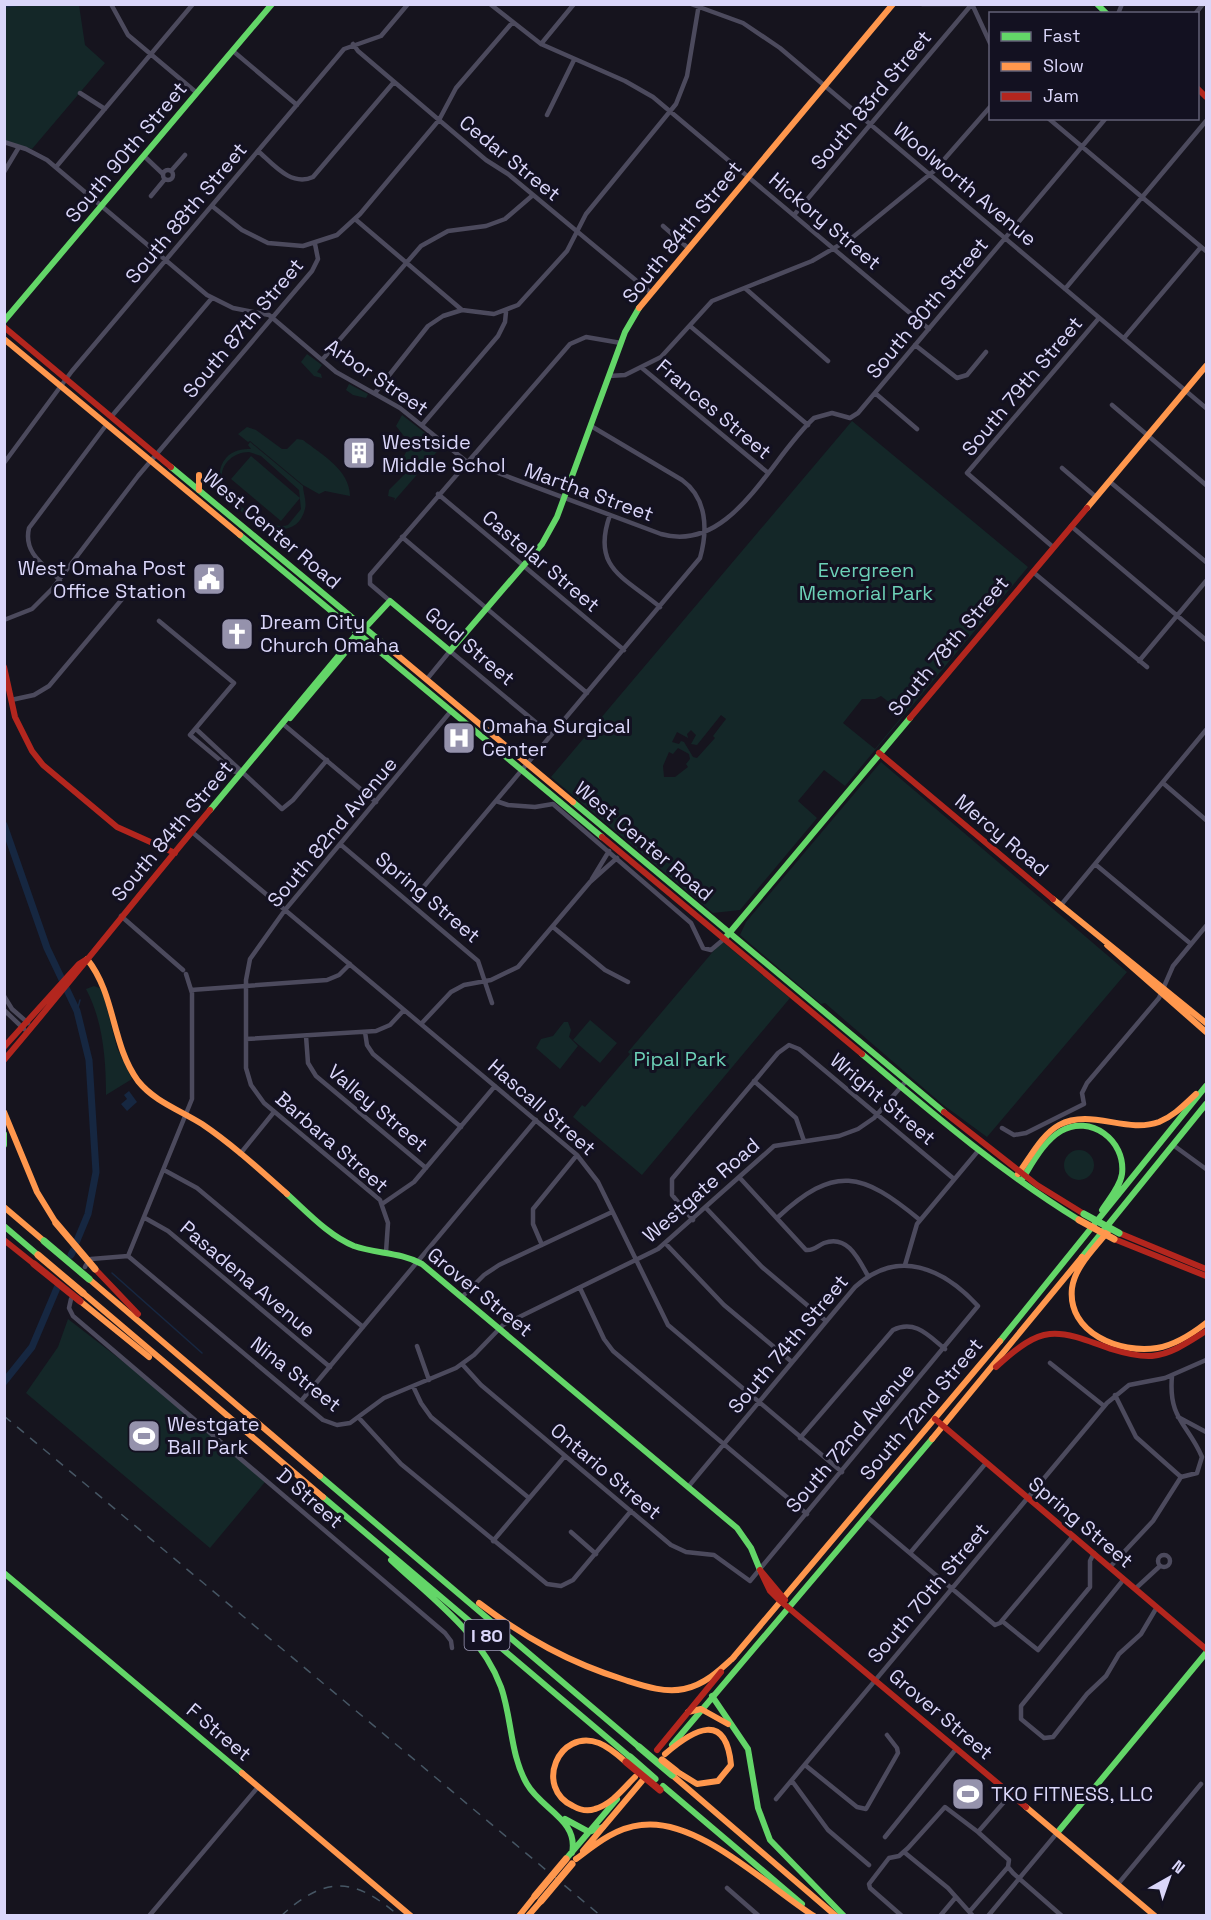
<svg xmlns="http://www.w3.org/2000/svg" width="1211" height="1920" font-family="'Space Grotesk',sans-serif">
<style>
.green{fill:#142728;fill-rule:evenodd}
.water{fill:#162741}
.lines{fill:none;stroke-linecap:round;stroke-linejoin:round}
.stream{stroke:#162741;stroke-width:1.5}
.river{stroke:#162741;stroke-width:7}
.street{stroke:#4c4a5d;stroke-width:4.5}
.fast{stroke:#63d668;stroke-width:6}
.slow{stroke:#ff974d;stroke-width:6}
.jam{stroke:#b3261e;stroke-width:6}
.rail{stroke:#465664;stroke-width:1.5;stroke-dasharray:9 8;stroke-linecap:butt}
.fast-bridge{stroke:#63d668;stroke-width:7}
.slow-bridge{stroke:#ff974d;stroke-width:7}
.jam-bridge{stroke:#b3261e;stroke-width:7}
.labels{text-anchor:middle;dominant-baseline:central;stroke-width:6;stroke-linejoin:round;paint-order:stroke}
.shield{fill:#131121;stroke:#9e9bb8;stroke-width:1.5}
.shield-label{font-size:18px;font-weight:bold;fill:#dad6f9}
.street-label{font-size:20px;fill:#dad6f9;stroke:#131121}
.poi-label{font-size:20px;fill:#dad6f9;stroke:#131121;text-anchor:start}
.park-label{font-size:20px;fill:#6cd0b7;stroke:#131121}
</style>
<rect width="100%" height="100%" fill="#16141e"/>
<path class="green" d="M4,5H79L85,45L105,63L32,149L5,141Z
M307,354L322,365L317,372L321,374L322,378L314,376L301,362Z
M349,384L368,394L366,398L353,395L346,390Z
M402,415L442,446L394,501L395,498L388,496L389,490L409,470L396,458L399,455L403,458L410,444L396,426Z
M852,421L1028,567L845,786L824,770L798,801L817,818L740,910L713,913L551,777ZM881,696L904,714L875,749L843,723L862,699H875ZM721,715L726,719L713,736L715,738L697,758L693,757L684,742L681,741L679,744L672,742L677,732L688,738L687,734L691,730L696,735L691,744L697,745ZM678,748L689,754L690,759L686,764L688,767L675,777H664L663,766L669,752L673,754Z
M247,427L256,430L282,449H287L297,439L303,440C321,454 350,470 350,496L325,491L319,494L303,485L250,441L248,442L238,434Z
M250,442L303,486C303,493 307,501 305,509C291,564 195,493 226,458C233,450 242,449 251,449L248,445ZM249,452L261,456L299,490L301,509L288,525C269,531 234,505 225,488C215,470 230,452 249,452Z
M251,456L300,498L281,521L231,479Z
M881,762L1127,972L987,1137L942,1104L825,1003L821,1004L740,935L746,922Z
M722,941L790,998L642,1175L573,1117L582,1105L585,1107L630,1054L628,1052Z
M94,986L102,989L117,1048L132,1079L106,1095C106,1059 103,1021 86,989Z
M590,1020L617,1043L600,1063L573,1040Z
M564,1022H568L571,1030L569,1037L578,1046L560,1069L536,1048L541,1039L553,1036Z
M1064 1165a15 15 0 1 1 30 0a15 15 0 1 1-30 0Z
M68,1319L134,1370L265,1482L210,1548L26,1393L58,1347Z"/>
<path class="water" d="M129,1091L137,1102L127,1111L121,1104L127,1099L124,1095Z"/>
<g class="lines">
<path class="stream" d="M4,7L30,4
M77,1011L80,1000
M112,1273L202,1353"/>
<path class="river" d="M4,825L47,948L77,1011L89,1060L96,1172L88,1214L76,1243
M71,1255L73,1251
M4,1382L32,1347L57,1288"/>
<path class="street" d="M111,4L128,35L197,93
M490,4L541,44L625,81L653,97L929,329
M691,4L743,23L780,48L1206,408
M922,4H969
M972,4L990,43
M1118,14L1122,4
M1195,14L1203,4
M353,44L358,51L486,160L508,174L650,292
M541,44L574,4
M233,51L297,105
M80,93L105,109
M547,115L574,60
M1048,118L1206,251
M4,142L26,149L47,160L207,295L233,308L269,315L336,372L400,408L466,461L661,534C732,554 770,458 814,418L832,413L850,418L858,413L1106,118
M258,151C273,164 291,187 313,177L394,82
M144,156L163,174
M56,167L193,4
M163 175a5 5 0 1 1 10 0a5 5 0 1 1-10 0Z
M171,171L185,155
M4,172L19,147
M151,196L165,179
M212,206L242,230L268,243L303,246L337,235L360,214L439,120L456,88L512,23
M794,215L972,4
M355,219L462,310L494,314L518,305L567,251L586,214L676,104L687,76L699,4
M663,226L688,248
M746,289L828,361
M1065,289L1206,121
M690,326L808,425
M1124,338L1201,247
M915,345L957,378L967,375L986,352
M322,360L421,246L448,231L486,226L505,219L533,195
M642,368L767,472
M609,376L625,375L661,357L712,301L812,261L853,237L934,171L990,107
M375,393L428,326L443,316L462,310
M875,393L917,429
M1112,405L1206,485
M111,417L212,298
M422,425L498,336L505,322L506,312
M4,463L72,371L344,49L381,36L408,4
M1062,468L1096,497
M1109,481L1206,562
M438,494L624,650
M610,515C591,568 624,577 660,607
M1071,526L1206,640
M402,537L587,693
M1053,547L967,473L1099,318
M1033,572L1147,667
M60,580C44,565 23,553 29,528L107,424
M390,601L370,584V575L570,344L586,337L621,343
M4,620L32,609L52,589L138,476L312,271L318,259L315,244
M159,621L234,683L190,735L233,771L240,773
M1139,661L1206,581
M427,679L450,651L551,735
M11,700L34,695L49,686L123,598
M283,724L376,802
M196,729L282,809L293,800L327,760
M1163,783L1206,820
M496,801L508,805L535,807L553,804L691,923L703,948L711,950L724,939
M192,832L577,1155L598,1182L668,1325L842,1472
M340,844L478,961L492,1003
M1095,864L1191,944
M592,879L609,851
M410,903L700,558C708,530 707,498 682,480L591,426
M1061,905L1206,730
M121,916L183,970
M553,927L605,970L628,982
M191,990L327,980L339,975L350,964
M4,996L12,1009L28,1023
M4,1010L24,1029
M421,1024L451,992L464,985L491,980L518,967L590,882L617,858
M365,1032L367,1045L373,1054L461,1127
M306,1036L308,1063L316,1076L426,1168
M246,1039L376,1031L390,1025L404,1010
M754,1081L796,1118L804,1141
M1002,1128L1014,1135L1026,1133L1084,1104L1082,1093L1087,1083L1159,998L1173,966L1206,926
M1173,1145L1206,1169
M240,1154L274,1112
M164,1170L197,1188L363,1327
M739,1177L806,1250C814,1251 817,1246 824,1243C848,1234 859,1260 868,1276
M382,1204L414,1182L495,1086
M706,1208L762,1267L826,1321
M145,1218L168,1231L330,1367
M777,1218C835,1164 862,1172 920,1220
M693,1220L672,1195V1179L778,1053L789,1045L799,1049L954,1179
M666,1244L724,1305L792,1362
M542,1245L533,1224V1209L577,1155
M386,1252L388,1223L380,1200L264,1103L251,1085L246,1068V980L250,959L285,910L451,711
M128,1256L323,1420L337,1425L350,1423L384,1398L456,1368L474,1355L503,1325L658,1249L774,1146L839,1136L858,1129L874,1118L906,1081
M128,1256L192,1099V993L186,974
M91,1259L128,1256
M905,1265L917,1224L978,1151
M85,1267L86,1265
M580,1288L604,1339L613,1351L807,1514
M462,1297L484,1275L499,1265L612,1212
M71,1299L69,1308L73,1316L445,1633L451,1641L452,1648
M417,1346L429,1380
M1050,1363L1104,1406
M462,1364L481,1385L671,1545L686,1552L714,1555L750,1581L978,1306C943,1268 898,1248 855,1287L688,1487
M1172,1376C1168,1419 1188,1424 1202,1457L1197,1473L1181,1477
M413,1386L421,1403L431,1417L529,1498
M1115,1395L1136,1437L1181,1477
M301,1401L536,1120
M1178,1417L1206,1432
M359,1418L401,1464L547,1584L561,1586L573,1580L631,1511
M800,1438L893,1330C915,1319 929,1336 945,1349
M866,1516L995,1625L1000,1623L1073,1536
M571,1532L596,1554
M493,1541L565,1456
M910,1553L986,1463
M1158 1561a6 6 0 1 1 12 0a6 6 0 1 1-12 0Z
M1110,1567L1153,1521L1181,1477
M1124,1579L1021,1706V1719L1044,1738L1053,1737L1087,1694L1106,1676L1119,1654L1141,1634L1157,1607
M1135,1589L1160,1566
M1002,1621L1038,1650L1090,1587V1561L1094,1553
M805,1765L857,1807L866,1809L898,1753L897,1748L887,1735
M792,1781L828,1830L869,1865
M776,1799L1107,1403L1129,1385L1165,1378L1206,1360
M978,1832L1011,1794
M885,1837L956,1749
M904,1852L948,1888L973,1916
M1118,1884L1201,1784
M727,1888L759,1916
M970,1911L1008,1867
M149,1916L258,1787
M902,1916L870,1888L869,1884L889,1858L899,1856L908,1848L945,1807L978,1832L1009,1860L1008,1867L1013,1873L1062,1916
M940,1916L956,1897
M988,1916L1057,1833"/>
<path class="fast" d="M1097,4L1107,14
M4,321L272,4
M171,467L390,649
M240,535L602,837
M365,628L390,601L450,651L542,544L557,517L625,332L639,308
M290,718L364,630
M573,802L944,1112
M210,810L360,630
M726,937L910,718
M862,1054C932,1113 1001,1172 1079,1220
M4,1134V1145
M1023,1178C1033,1162 1044,1141 1061,1131C1090,1114 1126,1140 1122,1174C1120,1187 1109,1199 1102,1210
M287,1194C307,1212 329,1236 354,1246C377,1254 400,1252 422,1264L737,1528L751,1548L760,1570
M4,1226L38,1255
M1082,1257L1206,1104
M1000,1341L1206,1086
M320,1476L639,1747
M323,1497L630,1757
M391,1560C431,1598 481,1633 501,1687C512,1718 510,1755 527,1784C541,1809 579,1820 572,1853
M4,1573L242,1773
M712,1696L748,1749L758,1808L770,1840L844,1916
M672,1745L932,1439
M663,1786L802,1904
M565,1819L589,1832L603,1827
M1057,1833L1206,1653
M566,1859L617,1799"/>
<path class="slow" d="M639,308L893,4
M4,339L240,535
M199,475V490
M1087,508L1206,366
M390,649L573,802
M1053,899L1206,1023
M1107,945L1206,1032
M87,959C116,995 111,1044 138,1081C155,1102 180,1110 202,1124C233,1145 260,1170 287,1194
M4,1112L37,1192L56,1223
M1018,1174C1030,1158 1041,1135 1059,1125C1091,1108 1126,1134 1159,1122C1174,1116 1185,1104 1196,1094
M4,1207L44,1241
M1109,1230C1096,1247 1075,1266 1072,1288C1067,1333 1120,1354 1157,1348C1175,1345 1192,1334 1206,1323
M89,1279L320,1476
M83,1293L323,1497
M80,1301L149,1357
M932,1439L1082,1257
M479,1603C525,1638 570,1663 625,1680C644,1686 664,1693 684,1689C704,1685 719,1671 734,1657
M732,1659L1000,1341
M688,1712L701,1709L728,1724
M665,1754C694,1729 726,1711 731,1765L718,1781L697,1784L676,1771
M626,1762C618,1755 609,1747 599,1743C558,1728 534,1788 573,1806C580,1810 587,1812 595,1809C612,1804 623,1789 635,1777
M242,1773L411,1916
M672,1775L836,1916
M1026,1807L1155,1916
M583,1851L642,1781
M576,1859C596,1844 615,1828 641,1825C698,1817 768,1887 814,1916
M519,1916L535,1896
M528,1916L541,1901"/>
<path class="jam" d="M1198,89L1206,97
M4,327L171,467
M4,667L15,717L32,751L43,765L117,827L175,853
M910,718L1087,508
M879,753L1053,899
M602,837L862,1054
M4,1047L79,964L87,959
M4,1060C74,978 140,893 210,810
M944,1112L1037,1185L1084,1214
M1119,1233L1206,1269
M1114,1239L1206,1276
M4,1240L34,1264
M95,1269L138,1314
M996,1367C1043,1324 1054,1328 1111,1349C1124,1353 1138,1357 1152,1356C1172,1354 1190,1341 1206,1331
M935,1419L1206,1649
M760,1570L770,1591L778,1599L1026,1807
M760,1570L785,1600
M657,1750L721,1672"/>
<path class="rail" d="M4,1416L601,1916
M281,1916C326,1875 354,1877 399,1916"/>
<path class="fast-bridge" d="M1084,1214L1119,1233
M44,1241L89,1279
M639,1747L672,1775
M630,1757L655,1779"/>
<path class="slow-bridge" d="M1079,1220L1114,1239
M56,1223L95,1269
M38,1255L83,1293
M662,1760L676,1771
M535,1896L566,1859
M541,1901L572,1864"/>
<path class="jam-bridge" d="M34,1264L80,1301
M626,1762L660,1790"/>
</g>
<defs>
<symbol id="building-square" viewBox="-11 -11 22 22"><rect x="-9" y="-9" width="18" height="18" rx="4" fill="#9592ac" stroke="#131121"/><path d="M-4-6H4V6H1V3H-1V6H-4ZM-2.5-4.3h1.7v1.8h-1.7ZM.8-4.3h1.7v1.8H.8ZM-2.5-1h1.7V.8h-1.7ZM.8-1h1.7V.8H.8Z" fill="#fff"/></symbol>
<symbol id="civic-square" viewBox="-11 -11 22 22"><rect x="-9" y="-9" width="18" height="18" rx="4" fill="#9592ac" stroke="#131121"/><path d="M-.6-6.5H3V-4.5H.6V-3L4-1V1h2V6H-6V1h2V-1L-.6-3ZM-1.2 2.5V6h2.4V2.5Z" fill="#fff"/></symbol>
<symbol id="church-square" viewBox="-11 -11 22 22"><rect x="-9" y="-9" width="18" height="18" rx="4" fill="#9592ac" stroke="#131121"/><path d="M-1.2-6h2.4v3.5h3.3v2.4h-3.3V6h-2.4V-.1h-3.3v-2.4h3.3Z" fill="#fff"/></symbol>
<symbol id="hospital-square" viewBox="-11 -11 22 22"><rect x="-9" y="-9" width="18" height="18" rx="4" fill="#9592ac" stroke="#131121"/><path d="M-5-5h3v3.5h4V-5h3V5h-3V1.5h-4V5h-3Z" fill="#fff"/></symbol>
<symbol id="stadium-square" viewBox="-11 -11 22 22"><rect x="-9" y="-9" width="18" height="18" rx="4" fill="#9592ac" stroke="#131121"/><path d="M0-5a6.5 5 0 1 0 0 10a6.5 5 0 1 0 0-10ZM-3.5-1.8h7v3.6h-7Z" fill="#fff"/></symbol>
</defs>
<g fill-rule="evenodd">
<use href="#building-square" x="340" y="434" width="38" height="38"/>
<use href="#civic-square" x="190" y="560" width="38" height="38"/>
<use href="#church-square" x="218" y="615" width="38" height="38"/>
<use href="#hospital-square" x="440" y="719" width="38" height="38"/>
<use href="#stadium-square" x="125" y="1417" width="38" height="38"/>
<use href="#stadium-square" x="949" y="1775" width="38" height="38"/>
</g>
<g class="labels">
<rect class="shield" x="464.5" y="1620" width="45" height="30" rx="4.5"/>
<g class="shield-label">
<text x="487" y="1635">I 80</text>
</g>
<g class="street-label">
<text transform="translate(871 100) rotate(-50)">South 83rd Street</text>
<text transform="translate(126 152) rotate(-50)">South 90th Street</text>
<text transform="translate(510 158) rotate(39)">Cedar Street</text>
<text transform="translate(965 184) rotate(40)">Woolworth Avenue</text>
<text transform="translate(186 213) rotate(-50)">South 88th Street</text>
<text transform="translate(825 221) rotate(40)">Hickory Street</text>
<text transform="translate(682 232) rotate(-51)">South 84th Street</text>
<text transform="translate(927 308) rotate(-50)">South 80th Street</text>
<text transform="translate(243 328) rotate(-50)">South 87th Street</text>
<text transform="translate(377 377) rotate(34)">Arbor Street</text>
<text transform="translate(1022 386) rotate(-50)">South 79th Street</text>
<text transform="translate(714 409) rotate(40)">Frances Street</text>
<text transform="translate(589 492) rotate(20)">Martha Street</text>
<text transform="translate(272 529) rotate(40)">West Center Road</text>
<text transform="translate(541 561) rotate(40)">Castelar Street</text>
<text transform="translate(470 646) rotate(40)">Gold Street</text>
<text transform="translate(948 646) rotate(-50)">South 78th Street</text>
<text transform="translate(172 831) rotate(-50)">South 84th Street</text>
<text transform="translate(332 832) rotate(-50)">South 82nd Avenue</text>
<text transform="translate(1002 835) rotate(40)">Mercy Road</text>
<text transform="translate(644 841) rotate(40)">West Center Road</text>
<text transform="translate(428 897) rotate(40)">Spring Street</text>
<text transform="translate(883 1099) rotate(40)">Wright Street</text>
<text transform="translate(542 1107) rotate(41)">Hascall Street</text>
<text transform="translate(378 1108) rotate(40)">Valley Street</text>
<text transform="translate(332 1142) rotate(41)">Barbara Street</text>
<text transform="translate(701 1190) rotate(-41)">Westgate Road</text>
<text transform="translate(248 1279) rotate(40)">Pasadena Avenue</text>
<text transform="translate(480 1292) rotate(39)">Grover Street</text>
<text transform="translate(788 1344) rotate(-50)">South 74th Street</text>
<text transform="translate(296 1374) rotate(38)">Nina Street</text>
<text transform="translate(921 1409) rotate(-50)">South 72nd Street</text>
<text transform="translate(850 1438) rotate(-50)">South 72nd Avenue</text>
<text transform="translate(606 1471) rotate(40)">Ontario Street</text>
<text transform="translate(310 1498) rotate(41)">D Street</text>
<text transform="translate(1081 1522) rotate(40)">Spring Street</text>
<text transform="translate(928 1593) rotate(-50)">South 70th Street</text>
<text transform="translate(941 1714) rotate(40)">Grover Street</text>
<text transform="translate(219 1732) rotate(40)">F Street</text>
</g>
<g class="poi-label">
<text x="382" y="442">Westside<tspan x="382" dy="23">Middle Schol</tspan></text>
<text x="186" y="568" text-anchor="end">West Omaha Post<tspan x="186" dy="23">Office Station</tspan></text>
<text x="260" y="622">Dream City<tspan x="260" dy="23">Church Omaha</tspan></text>
<text x="482" y="726">Omaha Surgical<tspan x="482" dy="23">Center</tspan></text>
<text x="167" y="1424">Westgate<tspan x="167" dy="23">Ball Park</tspan></text>
<text x="991" y="1794">TKO FITNESS, LLC</text>
</g>
<g class="park-label">
<text x="866" y="570">Evergreen<tspan x="866" dy="23">Memorial Park</tspan></text>
<text x="680" y="1059">Pipal Park</text>
</g>
</g>
<rect width="1211" height="1920" fill="none" stroke="#dad6f9" stroke-width="12"/>
<rect x="989" y="12" width="210" height="108" fill="#131121" stroke="#636077" stroke-width="1.5"/>
<rect x="1001" y="32" width="30" height="9" fill="#63d668" stroke="#636077" stroke-width="1.5"/>
<text x="1043" y="42" font-size="18" fill="#dad6f9">Fast</text>
<rect x="1001" y="62" width="30" height="9" fill="#ff974d" stroke="#636077" stroke-width="1.5"/>
<text x="1043" y="72" font-size="18" fill="#dad6f9">Slow</text>
<rect x="1001" y="92" width="30" height="9" fill="#b3261e" stroke="#636077" stroke-width="1.5"/>
<text x="1043" y="102" font-size="18" fill="#dad6f9">Jam</text>
<g transform="translate(1169 1878) rotate(40)" stroke="#131121" stroke-width="4.5" paint-order="stroke">
<path d="M0-4.5L10 22L0 15L-10 22Z" fill="#dad6f9"/>
<text y="-9" font-size="16" font-weight="bold" text-anchor="middle" fill="#dad6f9">N</text>
</g>
</svg>
